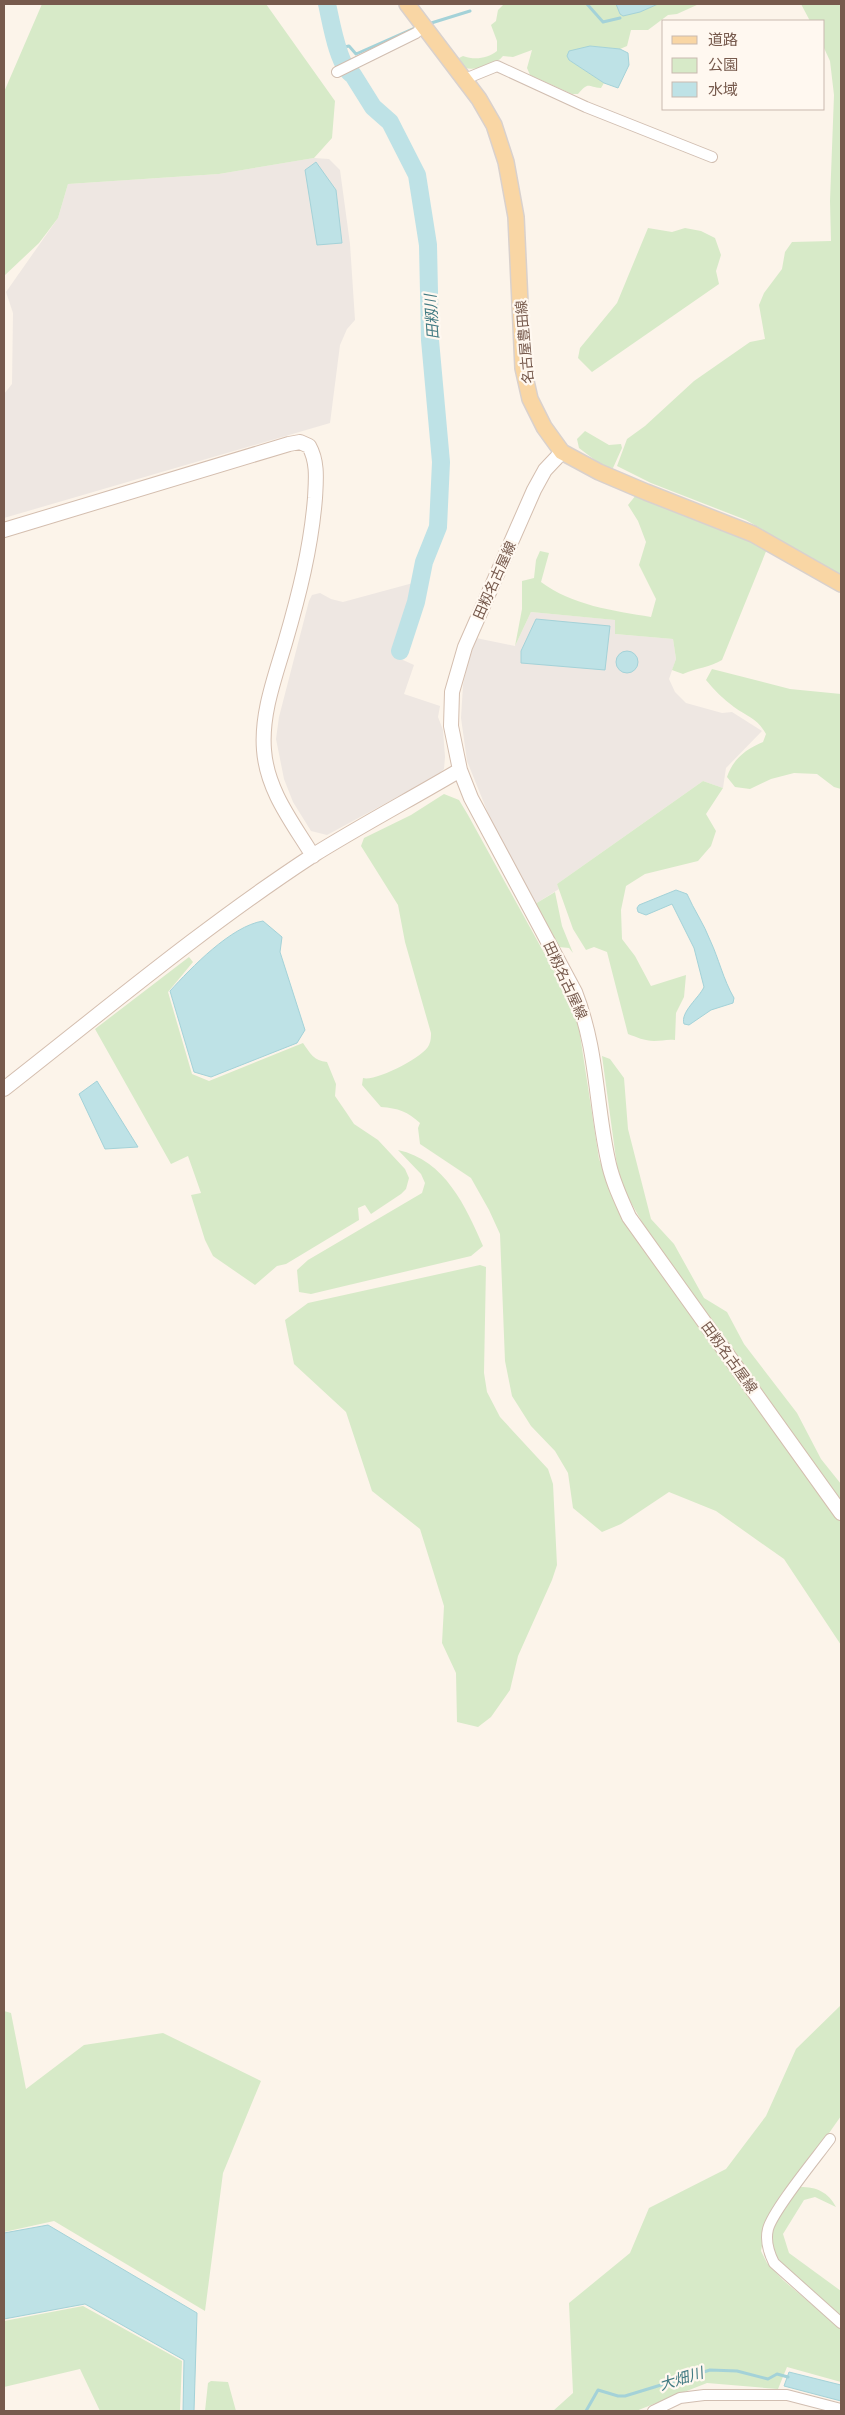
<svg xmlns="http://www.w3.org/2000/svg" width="845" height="2415" font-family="Commissioner,'Noto Sans JP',sans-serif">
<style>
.industrial{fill:#eee7e2}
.green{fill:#d7eac8}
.water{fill:#bee2e6;stroke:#a4d2d8}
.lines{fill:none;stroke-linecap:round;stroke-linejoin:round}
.stream{stroke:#a4d2d8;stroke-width:3}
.river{stroke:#bee2e6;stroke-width:18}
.street-casing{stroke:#d1beb1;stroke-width:12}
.secondary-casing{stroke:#d4beaf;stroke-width:16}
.primary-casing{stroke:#d9d1cd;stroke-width:18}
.street{stroke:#fff;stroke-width:10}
.secondary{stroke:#fff;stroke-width:14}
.primary{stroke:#f9d6a4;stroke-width:15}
.labels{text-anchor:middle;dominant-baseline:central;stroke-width:4.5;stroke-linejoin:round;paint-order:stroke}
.street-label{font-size:14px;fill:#775a4d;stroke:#fff8f0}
.water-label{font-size:15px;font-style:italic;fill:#437b83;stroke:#fff8f0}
</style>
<rect width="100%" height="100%" fill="#fcf4ea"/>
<path class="industrial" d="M314,158L329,159L340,170L350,244L355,320L347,329L340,345L330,423L4,518V394L12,384L13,313L6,292L58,218L68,184L219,174Z
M413,583L392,655L414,665L404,694L440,706L438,717L443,730L445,757L444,769L438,775L327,835L311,831L293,802L284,779L276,739L279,717L309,601L312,595L320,593L331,599L343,602Z
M531,612L616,620L615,634L673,639L676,659L669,679L675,692L686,703L722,713L732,712L762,731L726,768L723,788L703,781L557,884L559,889L535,904L490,818L467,761L461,718L463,685L470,652L476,638L515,646Z"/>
<path class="green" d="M42,4H266L335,101L332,138L314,158L219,174L68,184L58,218L39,243L4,276V92Z
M504,4H616L620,14L640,12L658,4H699L677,14L668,15L648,30H631L627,46L620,49L590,46L569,60L604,83L601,88C587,87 589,81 578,94H572L530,75L527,68L532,50L513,57L503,56C496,65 475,71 465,68L459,58L463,56C474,60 487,59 497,51V41L491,25L496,21L498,10Z
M801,4H841V576L746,520L651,483L617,466L627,439L645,426L694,381L750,342L765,339L759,305L764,293L782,269L785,252L792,242L831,241L830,201L834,95L830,61L824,48V21H810Z
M648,228L672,232L685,228L701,231L715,238L721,255L716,271L719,284L592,372L578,358L580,348L617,303Z
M585,431L609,445L621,444L622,448L613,468L604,467L579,448L577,439Z
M636,495L738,535L767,549L722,660C711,667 696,668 683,674L672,670L676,659L673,639L615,634V620L531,612L515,646L522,609V581L534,578L536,560L540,551L549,553L541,582C571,605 614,611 651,617L656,599L639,565L646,542L638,521L628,505Z
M712,669L790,689L841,694V789L834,787L817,774L794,773L771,779L750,789L735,787L727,777C733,759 746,749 763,742L766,734C757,718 748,717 734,707C723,699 714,690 706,680Z
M703,781L723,788L706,814L716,831L711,846L698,861L645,874L626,886L621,910L622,939L635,956L651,986L686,975L684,997L676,1013L675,1040C667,1039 662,1041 654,1041C645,1041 636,1037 628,1034L607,952L594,947L586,950L573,929L557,884Z
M444,794L459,800L468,815L564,989L578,1022L599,1159L616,1202L639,1243L841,1522V1645L784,1559L716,1511L669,1492L621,1524L602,1532L573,1508L568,1473L555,1451L531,1426L512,1396L505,1361L500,1234L489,1210L471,1178L420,1144L418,1128L420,1123C408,1112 398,1108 381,1107L362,1085L363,1078C375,1082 424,1057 429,1045C431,1041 431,1036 431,1033L405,942L398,905L361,846L364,838L411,815Z
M555,892L562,926L573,953L569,948L559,947L535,904Z
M189,957L193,962L168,992L192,1074L209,1081L303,1043C310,1053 314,1061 327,1062L336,1084L335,1096L346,1112L354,1124L378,1140L405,1169L409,1178L406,1189L401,1194L371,1214L365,1205L358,1208L359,1220L286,1264L277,1266L255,1285L213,1256L205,1240L191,1195L201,1193L188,1156L171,1164L95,1029Z
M602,1056L610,1059L624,1078L628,1129L651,1219L674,1244L704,1298L727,1312L744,1344L797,1413L821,1459L841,1484V1501L646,1229L625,1192L617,1166Z
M398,1150C445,1160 466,1207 483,1246L471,1256L311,1294L299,1292L297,1270L308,1260L422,1193L425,1183L421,1174Z
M480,1265L486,1267L484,1373L487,1392L500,1417L548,1469L553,1484L557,1565L552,1580L518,1656L510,1690L491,1717L478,1727L457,1722L456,1673L442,1643L444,1606L420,1529L372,1491L346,1412L294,1364L285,1320L308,1303Z
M841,2005V2116L766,2223L761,2251L767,2263L783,2280L841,2329V2382L787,2367L778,2389L707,2383L636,2411H553L573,2393L569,2303L630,2253L649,2208L726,2169L766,2116L796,2049Z
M4,2011L11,2013L26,2089L84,2045L163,2033L261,2081L223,2173L205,2311L54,2221L4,2232Z
M800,2187C817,2187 828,2192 836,2207L815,2197L804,2200L783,2234L789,2253L841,2291V2319C817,2298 759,2261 772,2225C776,2214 793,2197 800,2187Z
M83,2306L182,2361L180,2411H100L80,2369L4,2387V2321Z
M211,2381L228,2382L236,2411H205L208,2383Z"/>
<path class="water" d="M616,4H658L640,12L623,16L620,14Z
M590,46L620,49L628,53L629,65L618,88L604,83L569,60L567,56L569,51Z
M316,162L336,190L342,243L317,245L305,170Z
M536,619L610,626L605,670L521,663V651Z
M616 662a11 11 0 1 1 22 0a11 11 0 1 1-22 0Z
M676,890L687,894C694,910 704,924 710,940C719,959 723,979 734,998L733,1003L711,1010L689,1025L684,1024C680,1012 699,998 704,987L694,948L672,904L646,915L638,912L637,908L639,905Z
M263,921L282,937L280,952L305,1030L297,1043L211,1077L194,1072L170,991C191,968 231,926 263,921Z
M97,1081L138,1147L105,1149L79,1094Z
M48,2225L197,2313L194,2411H183L184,2360L85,2304L4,2319V2233Z
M789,2372L841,2385V2401L784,2386Z"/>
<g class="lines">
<path class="stream" d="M587,4L603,22L620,18
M428,24L470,11
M339,48L349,46L356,54L417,27
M586,2411L598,2390L618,2396H625L710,2370L737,2371L768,2379L777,2374L788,2377"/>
<path class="river" d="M327,4C331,21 338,67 353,75L373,107L390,122L417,175L428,245L430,340L441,462L438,527L424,562L416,602L400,651"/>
<defs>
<path id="street" d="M337,72L416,33L424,26
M465,79L497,66L586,107L712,157
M830,2139C816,2158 773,2210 768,2229C765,2241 769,2253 774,2263L841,2323
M653,2411L680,2398L704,2395H787L841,2409"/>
<path id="secondary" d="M562,452L545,470L534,490L465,647L452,692L451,726L460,770L471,798L575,992C598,1051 595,1101 608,1160C612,1181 621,1199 629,1217L841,1513
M4,530L289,444L300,442L309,446C318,462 316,480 315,498C311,548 299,595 285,643C275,677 261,714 264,750C267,791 293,823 313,856
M4,1089C105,1010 205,926 312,856C360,826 411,799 460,770"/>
<path id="primary" d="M407,4L479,99L494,125L506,162L516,217L523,368L530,399L544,427L562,452L599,472L646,492L753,534L841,584"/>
</defs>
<use href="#street" class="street-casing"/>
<use href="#secondary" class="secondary-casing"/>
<use href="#primary" class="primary-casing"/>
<use href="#street" class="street"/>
<use href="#secondary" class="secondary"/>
<use href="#primary" class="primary"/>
</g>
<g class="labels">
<g class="street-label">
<text transform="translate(524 342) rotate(-95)">名古屋豊田線</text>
<text transform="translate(494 580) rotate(-66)">田籾名古屋線</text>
<text transform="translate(566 980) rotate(65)">田籾名古屋線</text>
<text transform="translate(730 1357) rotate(54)">田籾名古屋線</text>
</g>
<g class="water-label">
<text transform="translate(431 317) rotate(-94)">田籾川</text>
<text transform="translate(681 2378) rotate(-17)">大畑川</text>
</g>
</g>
<rect width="845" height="2415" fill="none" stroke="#775a4d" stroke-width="10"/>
<rect x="662" y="20" width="162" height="90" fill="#fff8f0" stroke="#c9b9af"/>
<rect x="672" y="36" width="25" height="8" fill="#f9d6a4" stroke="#c9b9af"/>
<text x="708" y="45" font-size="15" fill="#775a4d">道路</text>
<rect x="672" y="58" width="25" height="15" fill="#d7eac8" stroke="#c9b9af"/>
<text x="708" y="70" font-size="15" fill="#775a4d">公園</text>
<rect x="672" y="82" width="25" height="15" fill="#bee2e6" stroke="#c9b9af"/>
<text x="708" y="95" font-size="15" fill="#775a4d">水域</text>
</svg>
